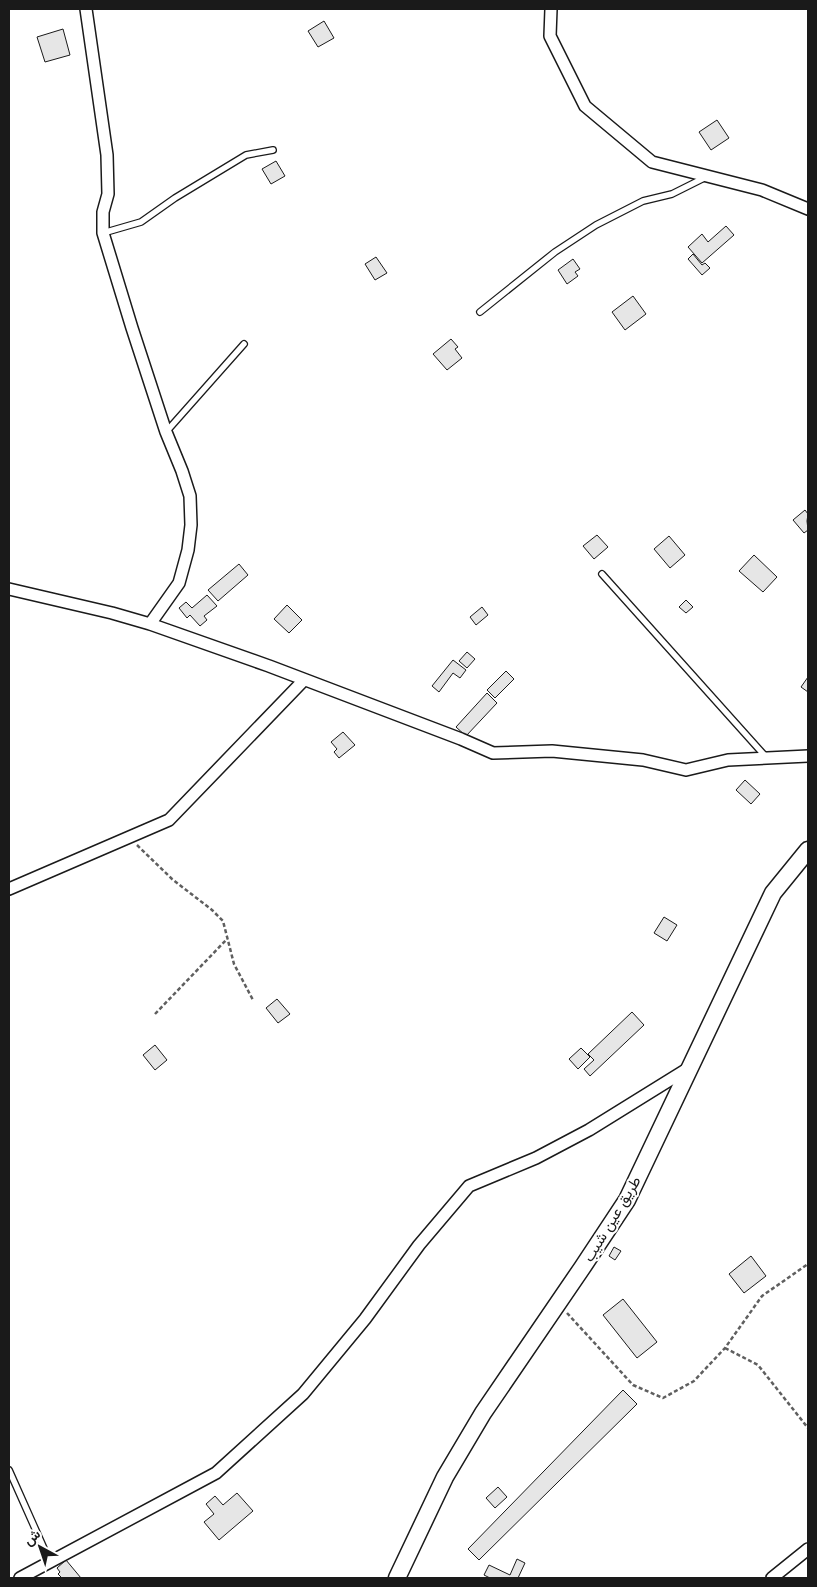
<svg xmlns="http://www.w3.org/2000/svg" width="817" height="1587" font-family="Jost,Vazirmatn,sans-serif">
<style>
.building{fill:#e6e6e6;stroke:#1a1a1a}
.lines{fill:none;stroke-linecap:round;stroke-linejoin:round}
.service-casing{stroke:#1a1a1a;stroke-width:8}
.minor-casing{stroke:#1a1a1a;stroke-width:14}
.secondary-casing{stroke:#1a1a1a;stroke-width:19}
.path{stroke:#5f5f5f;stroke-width:2.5;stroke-dasharray:4 2.5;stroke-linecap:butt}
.service{stroke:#fff;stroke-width:5.5}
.minor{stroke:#fff;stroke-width:11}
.secondary{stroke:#fff;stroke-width:16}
.labels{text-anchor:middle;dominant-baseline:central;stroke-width:4;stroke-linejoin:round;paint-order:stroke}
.street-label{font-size:15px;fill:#1a1a1a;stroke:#fff}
</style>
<rect width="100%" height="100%" fill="#fff"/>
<path class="building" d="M324,21L334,38L318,47L308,31Z
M63,29L70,55L45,62L37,37Z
M717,120L729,138L711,150L699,132Z
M276,161L285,176L271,184L262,169Z
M726,226L734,235L702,263L688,247L702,234L708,242Z
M693,254L702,265L705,263L710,268L702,275L688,259Z
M376,257L387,273L375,280L365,264Z
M573,259L580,269L575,272L578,276L567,284L558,270Z
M633,296L646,314L625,330L612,312Z
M451,339L458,347L455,349L462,358L447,370L433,354Z
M805,510L808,514L807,521L808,530L804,533L793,520Z
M597,535L608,547L594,559L583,546Z
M669,536L685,555L670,568L654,549Z
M754,555L777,577L763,592L739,571Z
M239,564L248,575L218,601L208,590Z
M207,595L217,606L204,616L207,620L200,626L190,615L187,618L179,608L186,602L192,608Z
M686,600L693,607L686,613L679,607Z
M287,605L302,620L289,633L274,619Z
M482,607L488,615L476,625L470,617Z
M467,652L475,659L467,668L459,661Z
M453,660L466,670L460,678L453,673L439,692L432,686Z
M506,671L514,679L495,698L487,690Z
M808,677V692L801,687Z
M487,693L497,703L466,736L456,727Z
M343,732L355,745L339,758L334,752L337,749L331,742Z
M745,780L760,794L751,804L736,790Z
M664,917L677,925L667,941L654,933Z
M277,999L290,1014L278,1023L266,1008Z
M632,1012L644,1025L590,1076L584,1069L594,1060L588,1054Z
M155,1045L167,1060L155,1070L143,1055Z
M581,1048L590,1057L578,1069L569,1059Z
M614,1247L621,1251L615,1260L609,1256Z
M751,1256L766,1276L744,1293L729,1274Z
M623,1299L657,1342L637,1358L603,1315Z
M623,1390L637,1404L479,1560L468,1549Z
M498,1487L507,1497L495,1508L486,1498Z
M237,1493L253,1511L219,1540L204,1522L214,1514L206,1504L215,1496L223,1505Z
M517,1559L525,1563L518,1578H490L484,1575L489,1565L510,1575Z
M66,1560L81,1578H62L58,1574L60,1572L57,1568Z"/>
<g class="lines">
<defs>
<path id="service" d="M103,233L141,222L175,198L246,155L273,150
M480,312L555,252L596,225L643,201L672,194L706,177
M166,432L244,344
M602,574L766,757
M9,1470L50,1562"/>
<path id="minor" d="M86,9L107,155L108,194L103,212V233L132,328L166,432L182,471L190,496L191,525L188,550L179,583L150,624L269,666L461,739L493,753L552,751L643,760L686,770L728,760L808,756
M551,9L550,36L585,106L652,162L762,190L808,209
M9,589L112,613L150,624
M9,889L169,820L304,680
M20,1578L216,1473L303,1394L365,1319L419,1245L469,1186L536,1158L589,1130L689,1068
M772,1578L808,1549"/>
<path id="secondary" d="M397,1578L445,1477L483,1413L582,1268L627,1200L773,893L808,850"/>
</defs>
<use href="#service" class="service-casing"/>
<use href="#minor" class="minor-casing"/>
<use href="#secondary" class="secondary-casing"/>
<path class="path" d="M137,845L172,879L212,910L223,921L234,964L253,1000
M155,1014L228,938
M567,1313L633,1385L663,1398L694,1381L725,1348L762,1296L808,1264
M725,1348L758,1365L808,1428"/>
<use href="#service" class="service"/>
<use href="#minor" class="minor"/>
<use href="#secondary" class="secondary"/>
</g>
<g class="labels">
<g class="street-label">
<text transform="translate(612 1219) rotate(-59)">طريق عين شيب</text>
</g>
</g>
<rect width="817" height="1587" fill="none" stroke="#1a1a1a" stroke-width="20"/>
<g transform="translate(40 1547) rotate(320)" stroke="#ffffff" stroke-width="4" paint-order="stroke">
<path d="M0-4L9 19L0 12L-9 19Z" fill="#1a1a1a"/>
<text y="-8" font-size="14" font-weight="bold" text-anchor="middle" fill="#1a1a1a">ش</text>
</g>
</svg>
